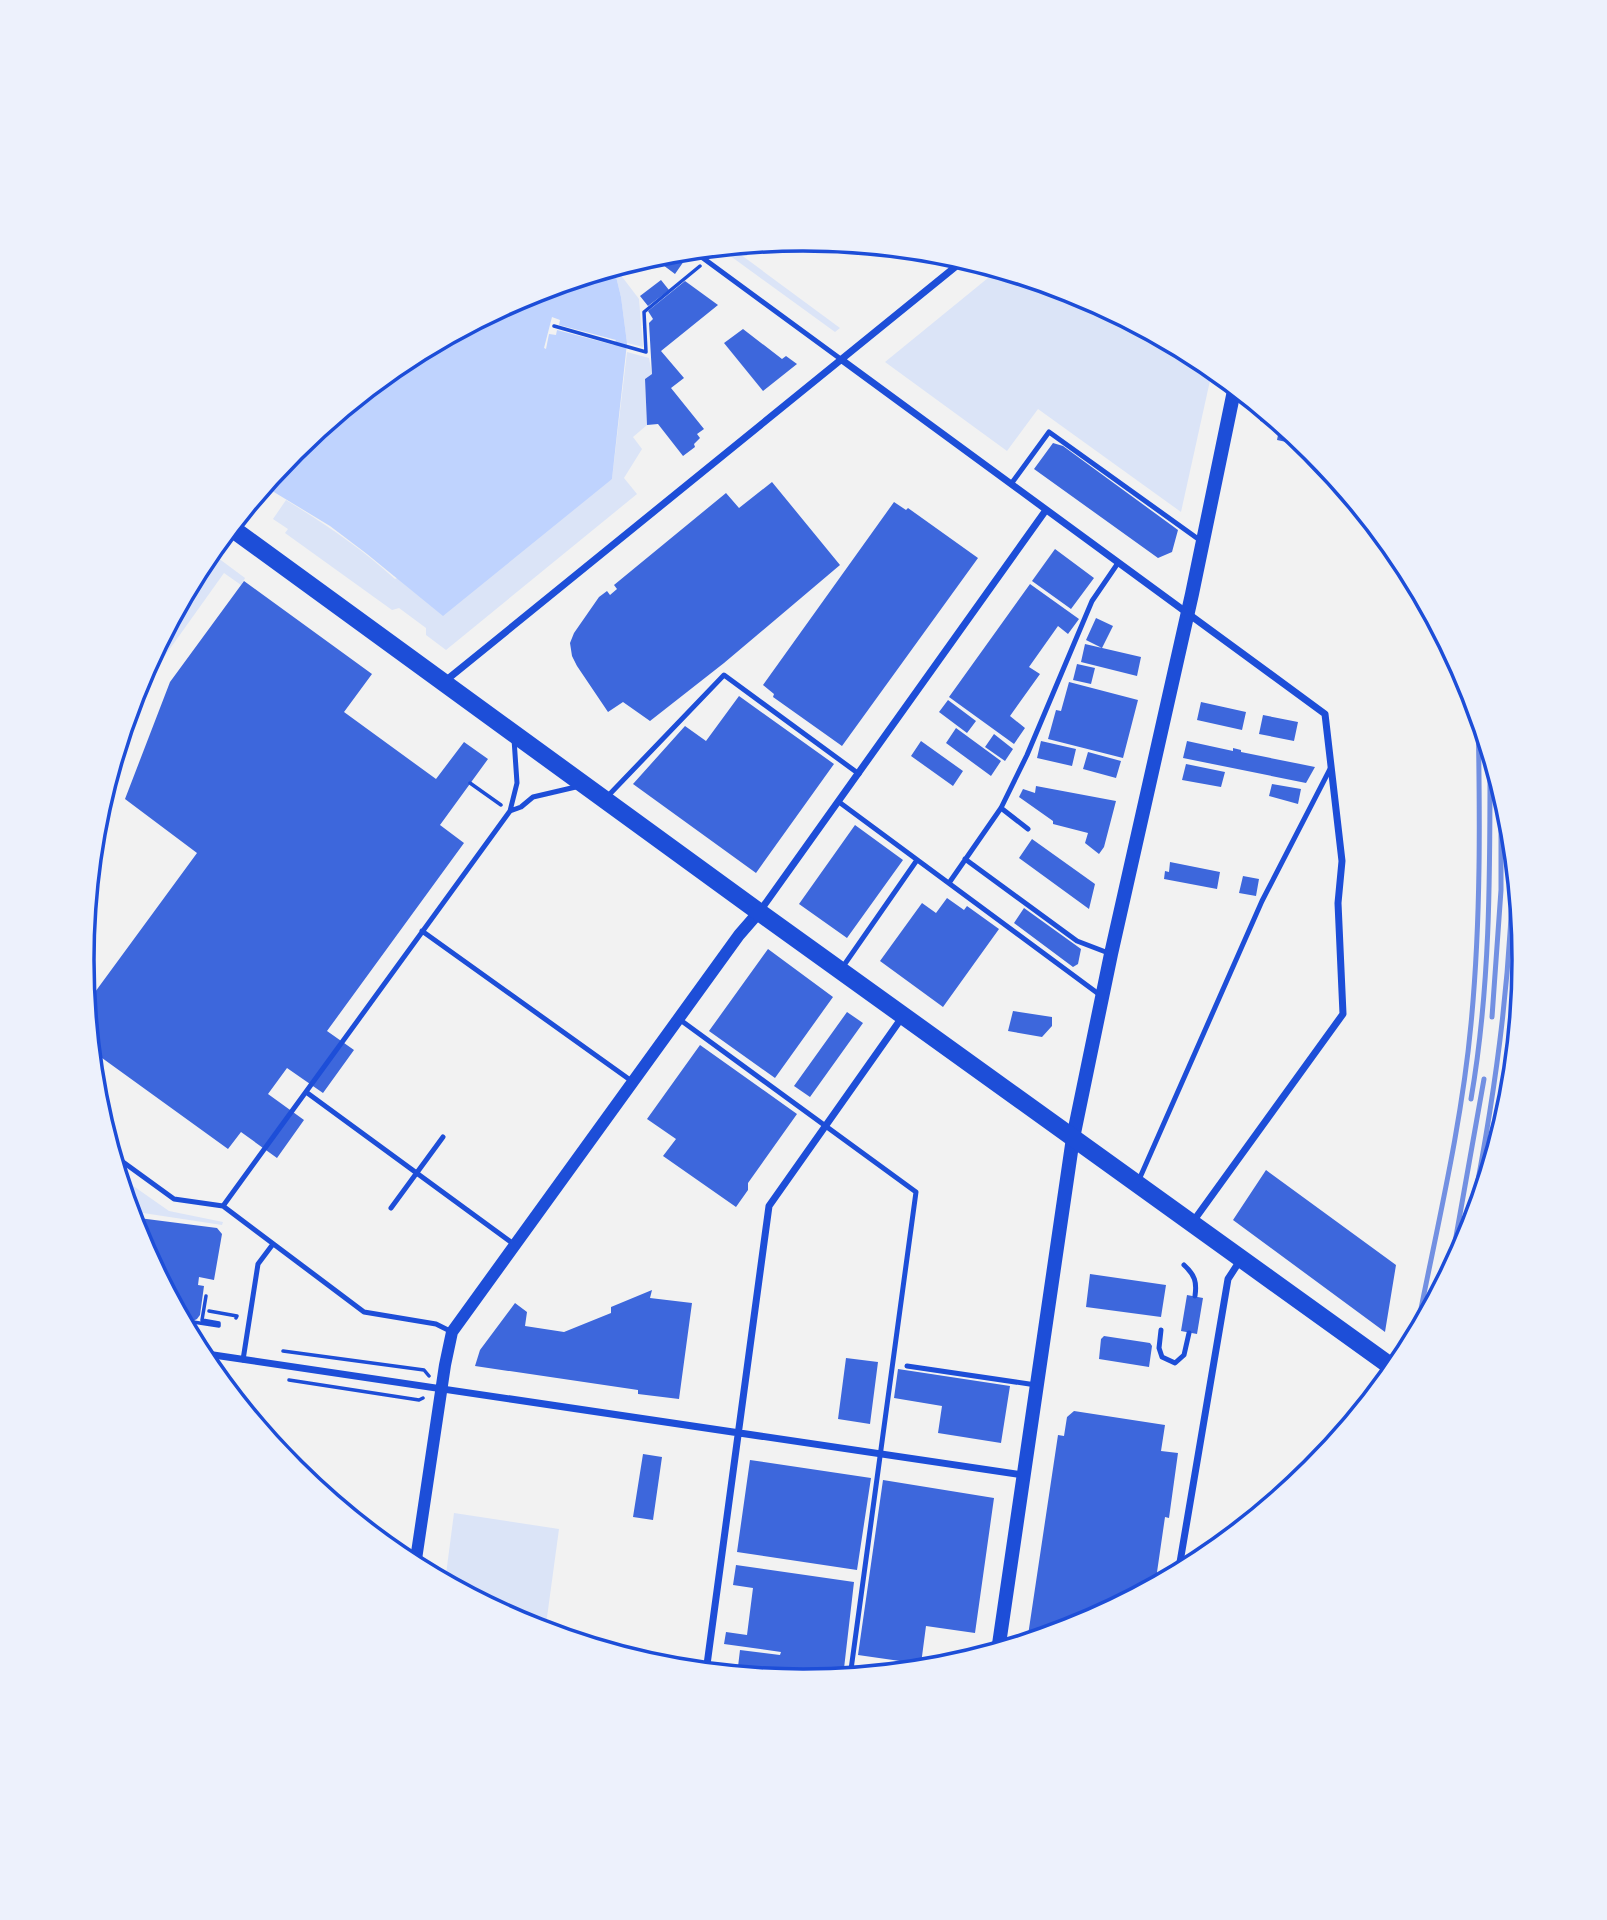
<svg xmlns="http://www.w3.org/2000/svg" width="1607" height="1920" font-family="Ubuntu,sans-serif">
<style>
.green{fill:#dbe4f7}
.water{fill:#bfd3fe}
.pier{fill:#f2f2f2}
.building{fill:#3d67dc}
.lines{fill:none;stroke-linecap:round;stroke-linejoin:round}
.path{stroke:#1d4ed8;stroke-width:3.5}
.service{stroke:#1d4ed8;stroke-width:5}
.minor{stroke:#1d4ed8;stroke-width:7}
.tertiary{stroke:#1d4ed8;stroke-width:12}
.secondary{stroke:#1d4ed8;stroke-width:14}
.primary{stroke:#1d4ed8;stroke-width:18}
.rail{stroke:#7290e2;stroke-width:5}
.rim{fill:none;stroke:#1d4ed8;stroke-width:3.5}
</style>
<rect width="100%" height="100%" fill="#f2f2f2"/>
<path class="green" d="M729,246L840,328L835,332L718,247Z
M633,262L620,274L639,299L643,347L627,343L621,297L614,268Z
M999,269L1080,294L1205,361L1213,367L1181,512L1038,409L1007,451L885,362Z
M627,352L649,358L652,374L645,379L647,425L633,437L642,449L624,478L637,494L446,650L426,635V628L399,608L392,610L285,533L288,529L273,519L286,500C325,524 361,548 395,579L612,479Z
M210,552L245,578L241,585L224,573L139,692L118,746L137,684Z
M129,1183L169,1211L223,1222L222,1225L130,1211L123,1190Z
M454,1513L559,1529L545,1632L527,1626L445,1582Z"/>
<path class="water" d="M614,268L621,297L627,343L612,479L443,616L367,554L330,526L264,486L294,450L403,360L528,294Z"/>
<path class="pier" d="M552,317L560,320L559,325L616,340L614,345L557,330L556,335L549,334L546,349L544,348Z"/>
<path class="building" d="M672,252L684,261L675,274L663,265Z
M661,280L669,290L648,306L640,296Z
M685,281L718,305L661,351L684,378L671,388L704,429L697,434L700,438L694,444L695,447L683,456L658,424L647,425L645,379L652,374L649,323L653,319L648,311Z
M743,329L782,359L786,356L797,364L763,391L724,343Z
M1262,408L1285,426L1310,447L1277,440L1280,425L1260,421Z
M1053,443L1063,446L1178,530L1172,552L1158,558L1034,469Z
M1334,474L1349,493L1333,492Z
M772,482L840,565L724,663L650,721L623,702L608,712L577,666L572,656L570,643L574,633L599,597L607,591L610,595L617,589L614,585L726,493L739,508Z
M894,502L906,510L908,508L978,558L842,746L773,697L774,694L763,685Z
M1055,549L1094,578L1071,609L1032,581Z
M244,581L372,674L344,712L436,779L464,742L488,759L440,825L464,843L327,1031L354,1050L323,1093L287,1068L268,1094L304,1120L277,1158L241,1132L228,1149L91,1050L87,1003L197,853L125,799L170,682Z
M1030,584L1079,619L1068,634L1058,626L1029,667L1040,674L1010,716L1025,728L1014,744L949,697Z
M1096,618L1113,626L1102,648L1086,640Z
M1085,644L1141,657L1137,676L1081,662Z
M1077,664L1095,668L1091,684L1073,680Z
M1069,682L1138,700L1123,758L1048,739L1056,710L1061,711Z
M739,696L834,764L756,873L633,784L685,726L706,741Z
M948,700L976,721L967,733L939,712Z
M1201,702L1246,712L1242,730L1197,720Z
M1263,715L1298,722L1294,741L1259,734Z
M956,728L1001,761L991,776L946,743Z
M994,734L1013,749L1005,761L985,747Z
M921,741L963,771L953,786L911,756Z
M1041,741L1076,749L1072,766L1037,758Z
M1187,741L1233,751V748L1241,750V752L1315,767L1306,783L1183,758Z
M1088,752L1121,761L1116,778L1083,769Z
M1186,764L1225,772L1221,787L1182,780Z
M1272,784L1301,789L1298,804L1269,796Z
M1036,786L1116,801L1104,847L1099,854L1085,843L1088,833L1053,824V821L1019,797L1023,789L1035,793Z
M855,825L903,860L847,938L799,904Z
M1032,839L1095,884L1089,909L1019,858Z
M1170,862L1220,872L1217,889L1164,879L1165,871L1169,872Z
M1243,876L1259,879L1256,896L1239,893Z
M947,898L964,910L967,906L999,929L943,1007L880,961L922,903L936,913Z
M1024,908L1081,949L1078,964L1073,967L1014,923Z
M768,949L833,997L775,1078L709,1031Z
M1013,1011L1052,1017V1026L1042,1037L1008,1031Z
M847,1012L863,1023L810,1097L794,1086Z
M700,1045L797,1114L748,1183V1190L736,1207L663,1156L676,1139L647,1119Z
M1266,1170L1396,1265L1385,1332L1233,1220Z
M131,1217L217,1228L222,1234L214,1280L199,1277L198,1285L204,1286L200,1315L197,1319L193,1321L182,1319L137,1236Z
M1090,1274L1166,1285L1161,1317L1086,1307Z
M652,1290L650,1298L692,1303L679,1399L638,1394V1390L475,1366L480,1350L515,1303L527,1312L525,1326L564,1332L611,1313V1307Z
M1187,1295L1203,1298L1197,1334L1181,1331Z
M1104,1336L1150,1343L1152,1346L1149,1367L1099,1359L1101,1339Z
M846,1358L878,1362L870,1424L838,1419Z
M898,1369L1010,1386L1001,1443L938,1433L942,1406L894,1398Z
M1074,1411L1165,1425L1161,1451L1178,1453L1169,1518L1165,1517L1155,1586L1079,1626L1027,1642L1058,1435L1064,1436L1067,1417Z
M643,1454L662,1457L653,1520L633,1517Z
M750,1460L871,1478L857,1570L737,1552Z
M883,1480L994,1498L975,1633L926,1626L921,1664L858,1655Z
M736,1565L854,1582L843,1677L803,1681L737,1675L740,1650L780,1655L781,1652L724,1644L726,1632L747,1635L753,1588L733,1585Z"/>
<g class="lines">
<path class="path" d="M569,282L572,280
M554,326L646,352L644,312L700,266
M470,783L501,805
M209,1311L237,1316L236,1318
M192,1327L193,1322L219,1326V1323L202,1320L206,1296
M283,1351L424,1370L429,1376
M289,1380L419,1400L423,1398"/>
<path class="service" d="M692,250L842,360
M1011,484L1049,432L1201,541
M606,798L724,675L859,774
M839,802L1100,995
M1001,808L1028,829
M510,811L517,783L514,739
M965,859L1077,941L1111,954
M949,883L1001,808L1027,755L1092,601L1118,563
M422,931L633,1082
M842,968L917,860
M679,1019L916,1192L850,1677
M306,1092L515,1245
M112,1154L174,1199L223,1206L364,1312L436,1324L452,1332
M1138,1182L1262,901L1330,769
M223,1206L510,811L521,807L533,797L580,786
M391,1208L443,1137
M1184,1265C1195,1275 1197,1282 1195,1296
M1161,1330L1159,1348L1162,1357L1175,1363L1184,1355L1189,1333
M243,1360L258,1264L273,1244
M907,1366L1036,1385"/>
<path class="minor" d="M842,360L1325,714L1342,861L1338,903L1343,1014L1192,1223
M444,682L965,259
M760,911L1046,510
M200,1353L1023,1475
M1178,1574L1228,1279L1241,1259
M706,1672L769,1206L903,1016"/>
<path class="tertiary" d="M415,1566L445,1365L452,1332L739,935L759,912"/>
<path class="secondary" d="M998,1651L1073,1138L1111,954L1192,594L1235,386"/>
<path class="primary" d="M230,527L759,912L1396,1370"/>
<path class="rail" d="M1492,1017L1501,890V788
M1471,1099C1491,984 1490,867 1490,750
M1466,1242C1493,1110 1513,976 1513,841
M1449,1276L1484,1079
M1415,1339C1435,1235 1461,1131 1471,1024C1481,920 1480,815 1478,710"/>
</g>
<path d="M0 0H1607V1920H0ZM94 960a709 709 0 1 1 1418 0a709 709 0 1 1-1418 0Z" fill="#edf1fc" fill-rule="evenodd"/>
<path class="rim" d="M94 960a709 709 0 1 1 1418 0a709 709 0 1 1-1418 0Z"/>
</svg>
